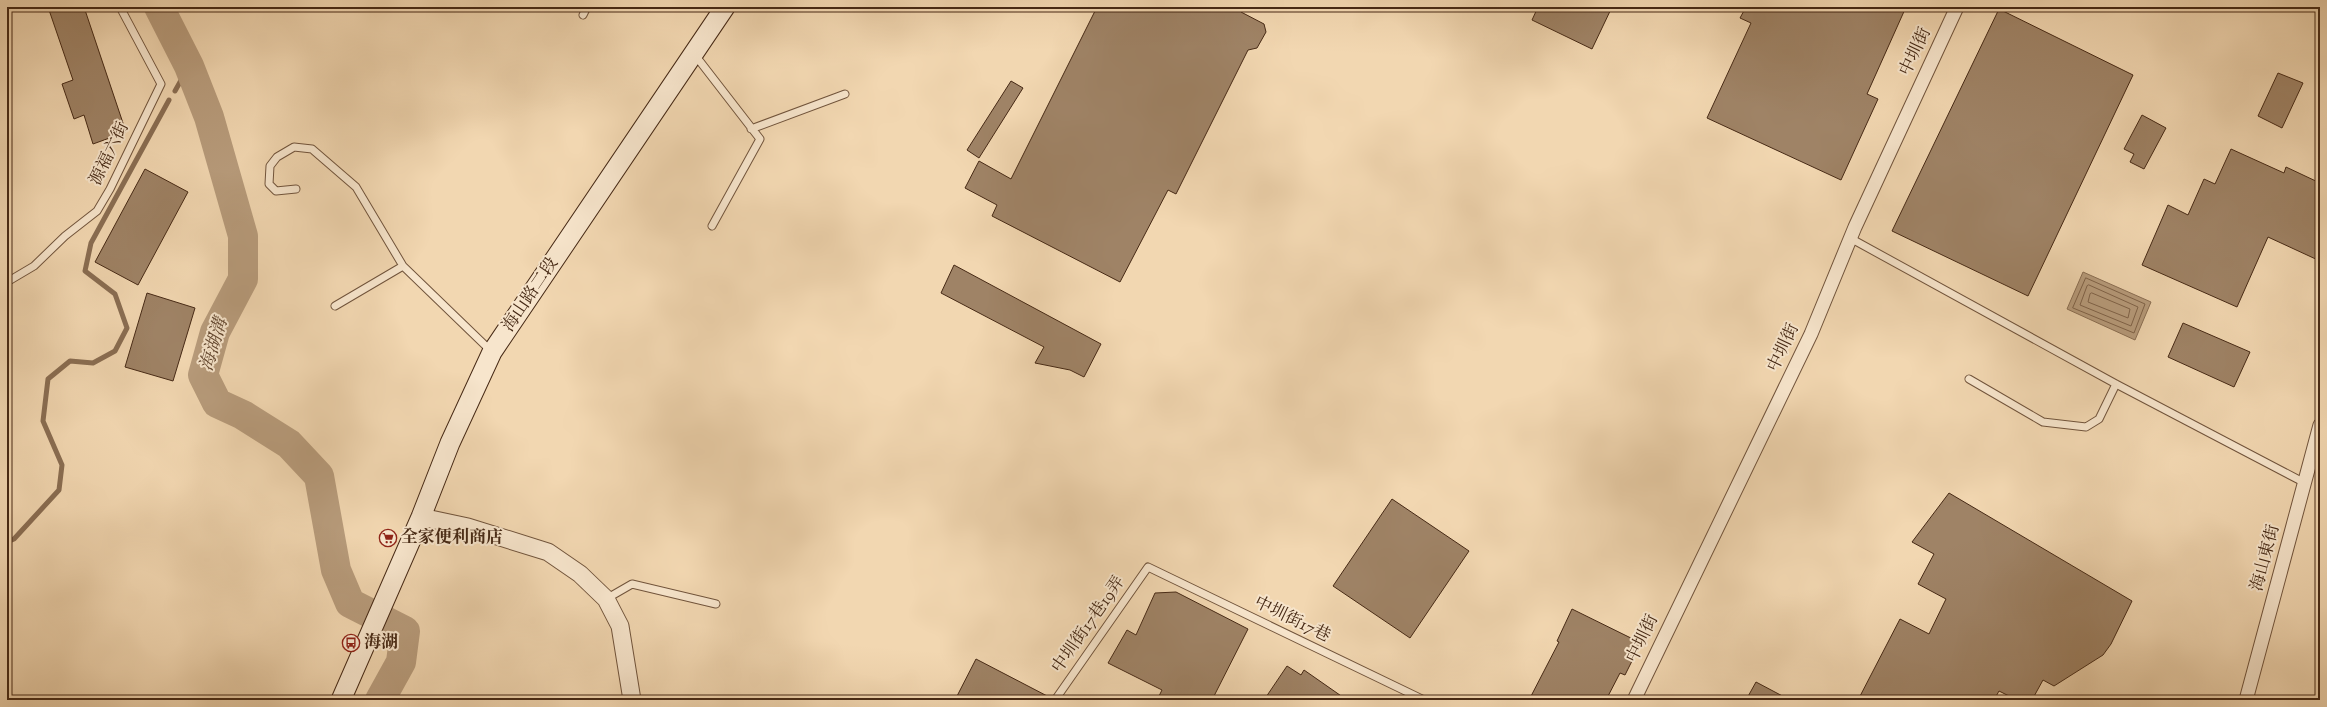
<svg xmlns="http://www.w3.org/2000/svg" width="2327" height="707" font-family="'Sorts Mill Goudy','Noto Serif TC',serif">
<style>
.water{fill:#b89c7c;stroke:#8a6e53}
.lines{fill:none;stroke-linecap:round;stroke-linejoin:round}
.shore{stroke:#7f6248;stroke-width:1}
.stream{stroke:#8a6e53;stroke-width:5}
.river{stroke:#b89c7c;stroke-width:30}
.building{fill:#9f8366;stroke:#462915}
.service-casing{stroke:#71543c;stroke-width:9}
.minor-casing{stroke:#71543c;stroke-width:15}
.tertiary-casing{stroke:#71543c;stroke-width:19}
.secondary-casing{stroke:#462915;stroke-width:21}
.service{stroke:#f7e5cc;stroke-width:7}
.minor{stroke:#f7e5cc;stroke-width:13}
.tertiary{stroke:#f7e5cc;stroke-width:17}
.secondary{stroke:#f7e5cc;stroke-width:19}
.labels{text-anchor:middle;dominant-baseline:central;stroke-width:4;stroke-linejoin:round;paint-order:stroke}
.street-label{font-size:17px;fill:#462915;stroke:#f7e5cc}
.poi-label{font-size:17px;font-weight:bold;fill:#462915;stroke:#f7e5cc;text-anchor:start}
.water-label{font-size:18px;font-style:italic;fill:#62462f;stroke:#f7e5cc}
</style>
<rect width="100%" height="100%" fill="#f2d7b1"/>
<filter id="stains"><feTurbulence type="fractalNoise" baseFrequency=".005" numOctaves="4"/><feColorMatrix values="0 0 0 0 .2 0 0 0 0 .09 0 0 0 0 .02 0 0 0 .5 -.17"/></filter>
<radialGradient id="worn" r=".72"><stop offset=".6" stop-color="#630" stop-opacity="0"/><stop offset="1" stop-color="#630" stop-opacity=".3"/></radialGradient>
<path class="water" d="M2083,272L2151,302L2135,340L2067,309Z"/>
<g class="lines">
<path class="shore" d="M2086,278L2145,304L2134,333L2073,308Z
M2089,285L2138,307L2131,326L2080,305L2087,286Z
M2092,293L2130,309L2128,318L2088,302L2090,294Z"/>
<path class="stream" d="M175,91L189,66
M7,542L14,539L59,490L62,465L43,421L48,379L70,361L93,363L115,351L127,328L115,294L85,271L91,243L169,100"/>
<path class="river" d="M159,7L189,66L209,117L243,236V279L215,332L203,375L217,403L243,415L289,444L319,476L336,570L350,603L405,631L401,662L380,700"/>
</g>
<path class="building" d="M48,7H84L126,132L93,144L84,115L74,119L62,84L73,80Z
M1097,7H1241V12L1264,24L1266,32L1257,48L1248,50L1176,194L1168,190L1120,282L992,216L997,205L965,188L979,161L1011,179Z
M1538,7H1612L1592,49L1532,20Z
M1746,7H1906L1867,94L1878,99L1841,180L1707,118L1751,23L1740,18Z
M1999,9L2133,75L2028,296L1892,231Z
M2278,73L2303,83L2282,128L2258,116Z
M1011,81L1023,88L979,158L967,150Z
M2142,115L2166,128L2144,169L2130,162L2134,154L2124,149Z
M2231,149L2284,173L2286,167L2320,183V261L2268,237L2237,307L2142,265L2168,205L2188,215L2204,179L2215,184Z
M145,169L188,192L138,285L95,262Z
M954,265L1101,344L1084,377L1070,370L1035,363L1044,347L941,293Z
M147,293L195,308L173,381L125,367Z
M2183,323L2250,352L2234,387L2168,357Z
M1949,493L2132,601L2111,644L2103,655L2054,686L2043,680L2032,700H2017L1999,691L1994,700H1858L1900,619L1929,634L1946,599L1918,584L1934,554L1912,542Z
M1392,499L1469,551L1410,638L1333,586Z
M1176,592L1248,629L1212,700H1157L1162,690L1108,663L1127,630L1136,635L1155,593Z
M1572,609L1641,643L1625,675L1620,673L1606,700H1529L1559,642L1557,641Z
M976,659L1051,698L1050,700H955Z
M1287,666L1301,675L1304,670L1347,700H1264Z
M1756,682L1790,700H1746Z"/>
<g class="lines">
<defs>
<path id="service" d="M583,15L587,7
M695,55L760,139L712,226
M751,129L845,94
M296,189L276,191L269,184L270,166L277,157L294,147L312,149L356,187L403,266L491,351
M1850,238L2116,384L2305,483
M7,282L34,266L65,236L97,211L110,189L161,84L120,7
M335,306L403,266
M1969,379L2043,422L2086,427L2099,419L2116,384
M606,599L632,584L716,604
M1055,700L1148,567L1424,700"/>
<path id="minor" d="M1634,700L1811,334L1855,227L1957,7
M2246,700L2320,425"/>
<path id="tertiary" d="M421,517L468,527L548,552L580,574L606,599L620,626L632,700"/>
<path id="secondary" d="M341,700L421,517L450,443L492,352L725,7"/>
</defs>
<use href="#service" class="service-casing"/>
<use href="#minor" class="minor-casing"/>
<use href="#tertiary" class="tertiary-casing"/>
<use href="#secondary" class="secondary-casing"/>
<use href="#service" class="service"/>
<use href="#minor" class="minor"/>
<use href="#tertiary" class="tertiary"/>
<use href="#secondary" class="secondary"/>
</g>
<defs>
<symbol id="supermarket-ring" viewBox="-11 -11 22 22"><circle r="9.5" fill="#f7e5cc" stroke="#8f2418" stroke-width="1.5"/><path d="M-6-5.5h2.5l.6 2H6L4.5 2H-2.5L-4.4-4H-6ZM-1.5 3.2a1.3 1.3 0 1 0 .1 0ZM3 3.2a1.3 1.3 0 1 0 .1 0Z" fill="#8f2418"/></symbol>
<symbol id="bus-ring" viewBox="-11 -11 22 22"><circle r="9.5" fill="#f7e5cc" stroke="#8f2418" stroke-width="1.5"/><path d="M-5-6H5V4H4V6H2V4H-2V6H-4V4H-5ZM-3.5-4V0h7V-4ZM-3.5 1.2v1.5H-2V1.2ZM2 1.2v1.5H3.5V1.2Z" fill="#8f2418"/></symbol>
</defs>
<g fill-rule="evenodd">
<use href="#supermarket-ring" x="378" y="528" width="20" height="20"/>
<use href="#bus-ring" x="341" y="633" width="20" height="20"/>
</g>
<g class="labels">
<g class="street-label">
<text transform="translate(1916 52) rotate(-65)">中圳街</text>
<text transform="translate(110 154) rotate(-64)">源福六街</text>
<text transform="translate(531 295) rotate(-56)">海山路二段</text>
<text transform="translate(1784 348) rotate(-65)">中圳街</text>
<text transform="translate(2266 558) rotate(-75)">海山東街</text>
<text transform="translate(1292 620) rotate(26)">中圳街17巷</text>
<text transform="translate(1089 625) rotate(-55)">中圳街17巷19弄</text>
<text transform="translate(1643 639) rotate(-64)">中圳街</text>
</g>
<g class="poi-label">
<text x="401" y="538">全家便利商店</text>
<text x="364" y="643">海湖</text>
</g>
<g class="water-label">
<text transform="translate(215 345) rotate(-73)">海湖溝</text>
</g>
</g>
<rect width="2327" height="707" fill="none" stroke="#f2d7b1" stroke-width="24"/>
<rect x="8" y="8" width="2311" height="691" fill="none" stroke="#462915" stroke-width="2"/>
<rect x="12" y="12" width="2303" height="683" fill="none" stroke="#462915"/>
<rect width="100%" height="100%" filter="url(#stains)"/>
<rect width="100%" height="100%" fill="url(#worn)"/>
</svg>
